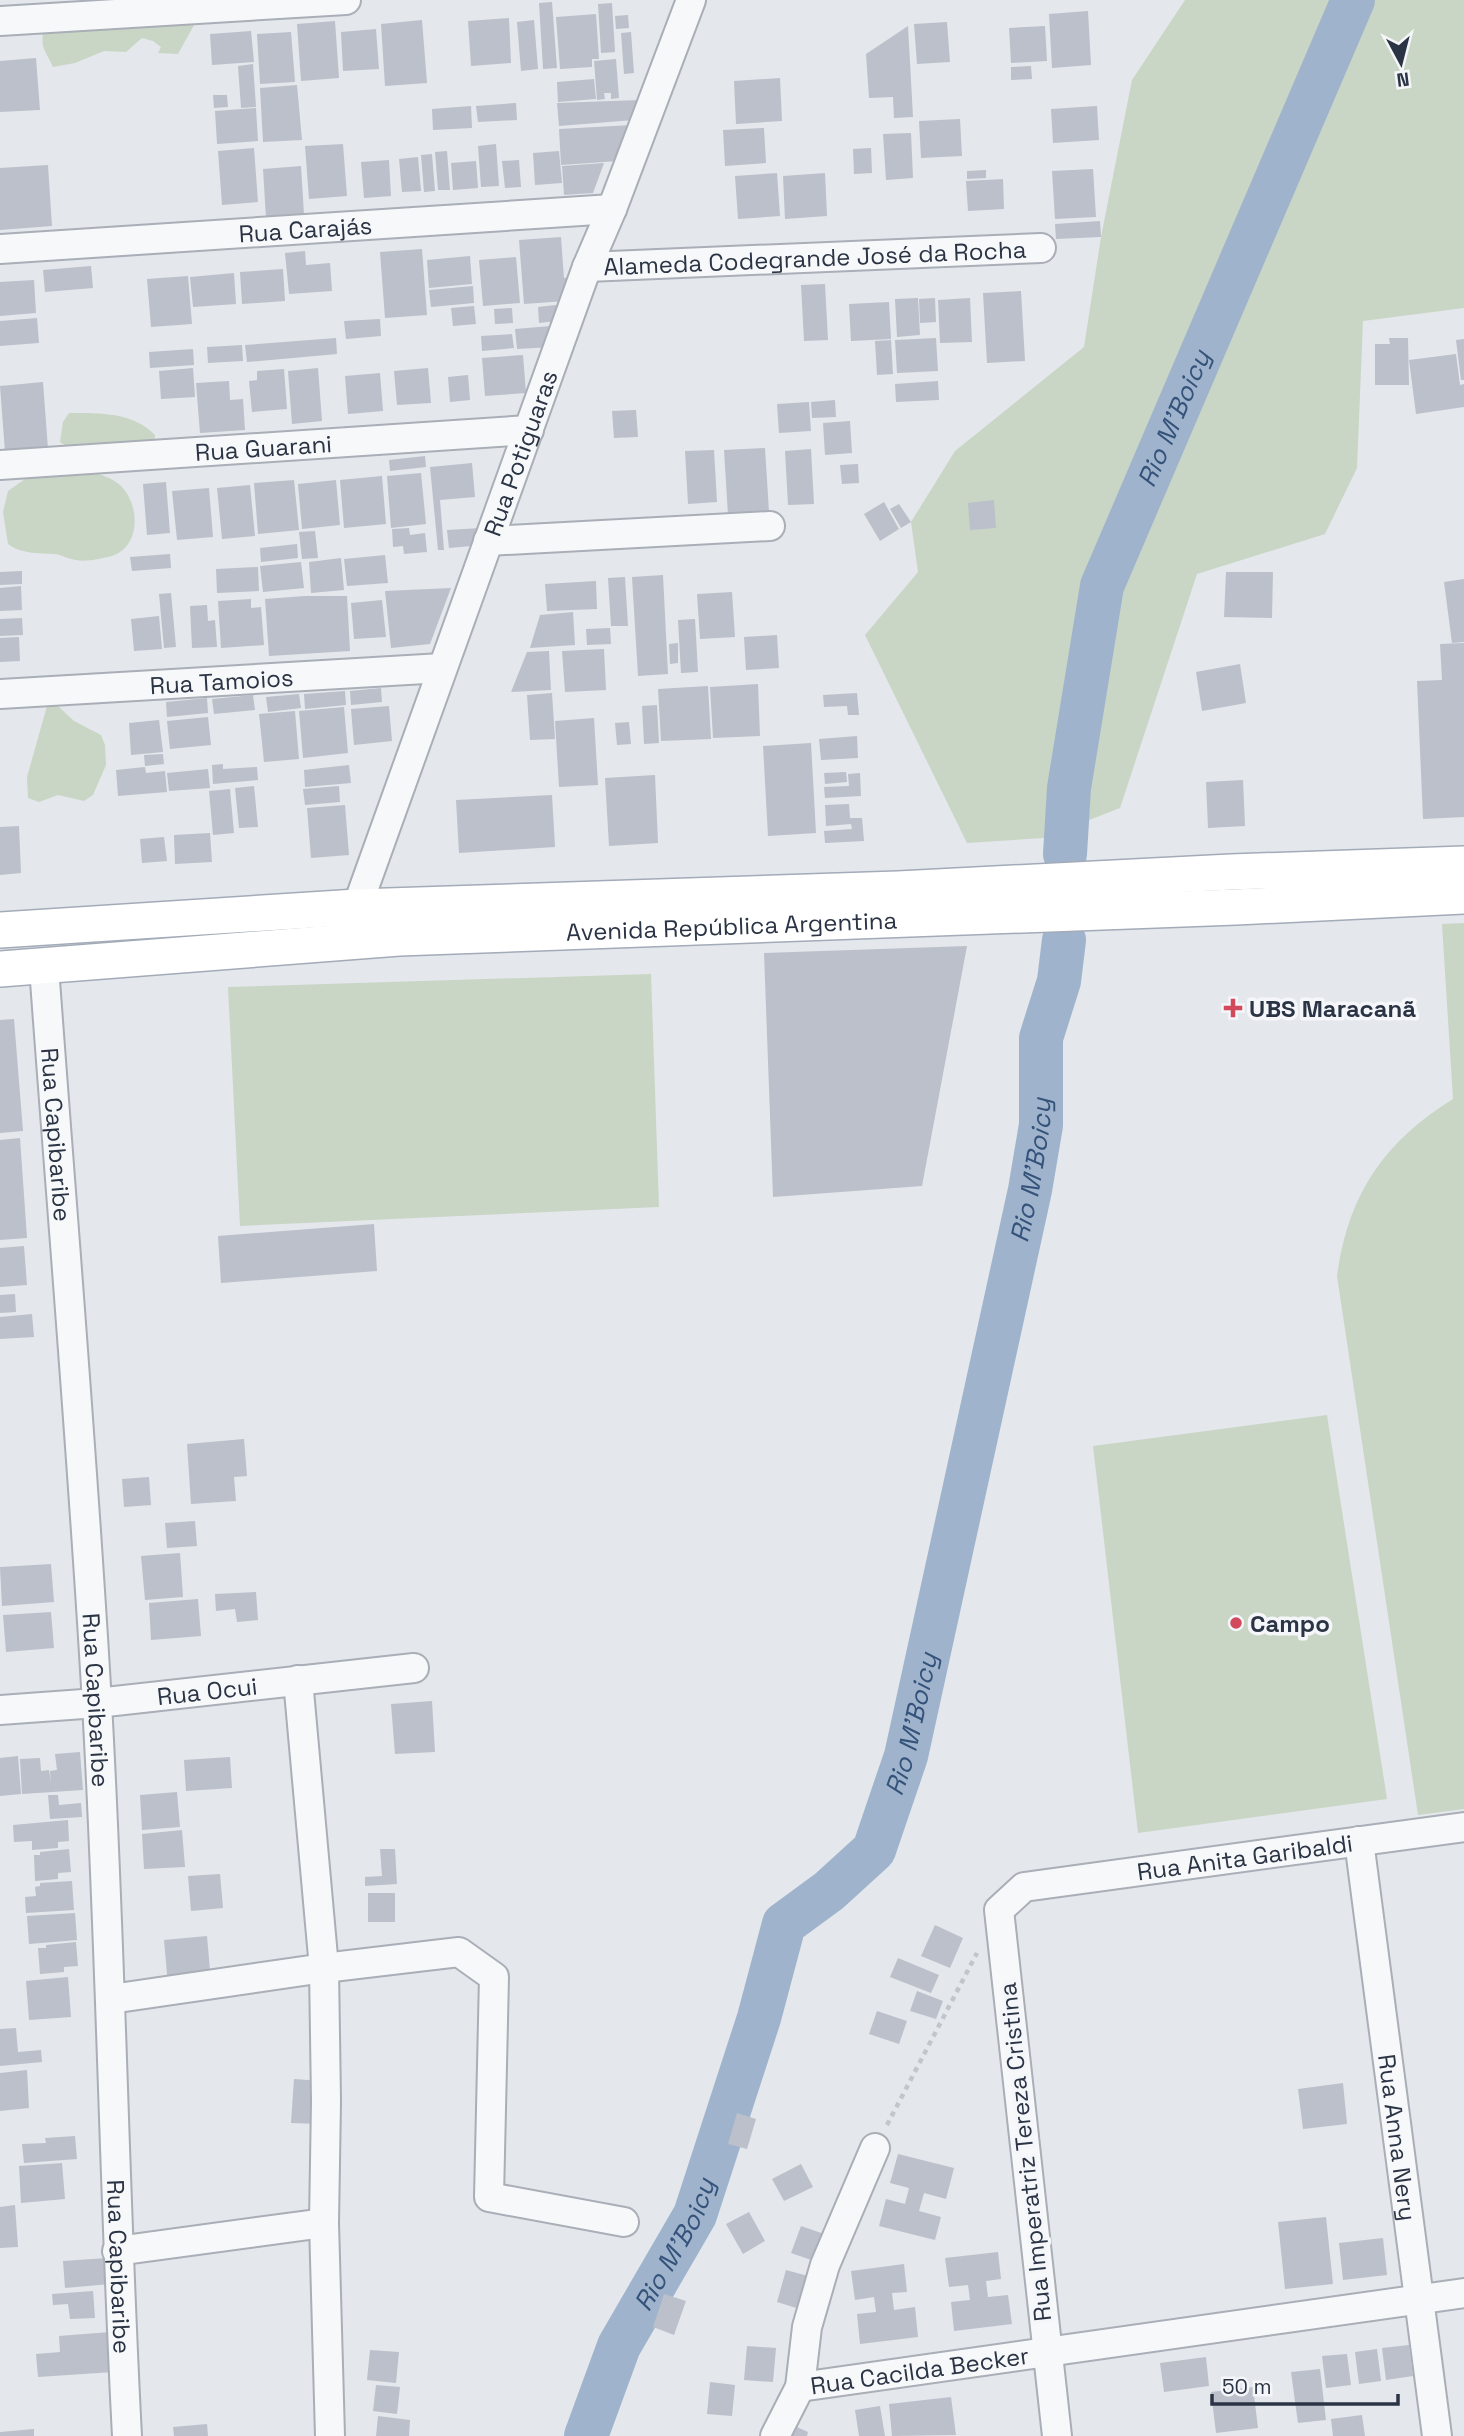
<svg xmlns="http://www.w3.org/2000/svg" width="1464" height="2436" font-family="'Space Grotesk',sans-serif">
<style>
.green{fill:#c9d6c5}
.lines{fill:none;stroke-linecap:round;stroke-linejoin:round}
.river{stroke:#9fb4cc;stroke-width:44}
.building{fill:#bbc0ca}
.minor-casing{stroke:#a9aeb7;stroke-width:32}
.major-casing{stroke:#a3abb8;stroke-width:38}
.path{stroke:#c2c5cb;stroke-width:4.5;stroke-dasharray:5 5;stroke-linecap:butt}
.minor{stroke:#f7f8fa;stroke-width:28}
.major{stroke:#fff;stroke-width:35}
.poi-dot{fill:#d1495b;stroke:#f4f6f9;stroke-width:2.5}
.labels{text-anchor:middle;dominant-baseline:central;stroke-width:7;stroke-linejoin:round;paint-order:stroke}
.street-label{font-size:24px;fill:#2b3445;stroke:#f4f6f9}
.poi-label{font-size:24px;font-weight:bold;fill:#2b3445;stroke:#f4f6f9;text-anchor:start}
.water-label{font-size:26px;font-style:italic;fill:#34527a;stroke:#f4f6f9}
</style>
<rect width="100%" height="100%" fill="#e4e7ec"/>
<path class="green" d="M1185,0H1464V308L1363,321L1357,468L1325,534L1197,574L1120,808L1043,838L967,843L865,635L918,572L911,522L955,451L1084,347L1101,237L1132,80Z
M79,2L99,7L199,16L178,54L158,53L161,47L153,41L142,38L126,52L104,51L75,63L53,67C50,60 45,53 43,46C39,23 59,5 79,2Z
M69,413C99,413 133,412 155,435L154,447L69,448L60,442L63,422Z
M70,470C87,471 109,474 121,486C141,506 141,550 108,557C99,559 85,562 76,560C68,559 62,555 55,554C38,553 21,554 8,544L3,512L8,491L25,479Z
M47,706H58L74,721L101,735L105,745L106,765L93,795L84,801L58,795L39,802L28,798L27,777Z
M1464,923V1809L1418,1815L1337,1276C1348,1194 1384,1142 1453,1099L1442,924Z
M651,974L659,1207L240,1226L228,987Z
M1327,1415L1387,1799L1138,1833L1093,1446Z"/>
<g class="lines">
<g class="river">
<path id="s1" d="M1065,854L1069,788L1102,586L1353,0"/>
<path id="s2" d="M586,2436L619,2346L695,2215L759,2018L784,1924L829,1891L874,1850L906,1756L1030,1190L1041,1125V1038L1059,981L1064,940"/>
</g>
</g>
<path class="building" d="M552,2L557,68L543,69L539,3Z
M612,3L615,52L601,53L598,4Z
M1088,11L1091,65L1052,68L1049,14Z
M596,14L599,59H592V67L560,69L556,17Z
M628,15L629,28L616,29L615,16Z
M509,18L511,63L471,66L468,21Z
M422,20L427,83L385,86L381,24Z
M534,20L538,69L521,71L517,22Z
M335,21L339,78L301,81L297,24Z
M947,22L950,62L917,64L914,24Z
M908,26L913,117L894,118L893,97L869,98L866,54Z
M1045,26L1047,61L1011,63L1009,28Z
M376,29L379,69L343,71L341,32Z
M251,31L254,62L212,65L210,34Z
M291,32L295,82L260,84L257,34Z
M631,32L634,73L624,74L621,33Z
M36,58L40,110L0,112V61Z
M616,59L619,98L611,99V93H604L605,99L597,100L594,61Z
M253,64L256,107L241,108L238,66Z
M1031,66L1032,79L1011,80V67Z
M780,78L782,121L736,124L734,81Z
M594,79L596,99L558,102L557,82Z
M297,85L302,140L263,142L260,88Z
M213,95H227L228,107L214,108Z
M640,100L634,120L559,126L557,103Z
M516,103L517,120L478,122L476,106Z
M471,106L472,128L433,130L432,109Z
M1097,106L1099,140L1053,143L1051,109Z
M256,108L258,141L217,144L215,111Z
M960,119L962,156L921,158L919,121Z
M632,125L618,161L561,165L559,129Z
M764,128L766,163L725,166L723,130Z
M911,133L913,178L886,180L883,134Z
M343,144L347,196L309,199L305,146Z
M496,144L499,186L481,187L478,146Z
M254,148L258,202L222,205L218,151Z
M871,148L872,173L854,174L853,149Z
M447,151L450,190H438L435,152Z
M559,151L562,183L535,185L533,153Z
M432,154L435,191L424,192L421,155Z
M418,157L421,191L402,192L399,159Z
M389,160L391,196L364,198L361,162Z
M519,160L521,187L505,188L502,161Z
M476,161L478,188L453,190L451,163Z
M604,163L593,193L564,195L562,166Z
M48,165L52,226L0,230V168Z
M301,166L304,215L266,218L263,169Z
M1093,169L1096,217L1055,219L1052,171Z
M986,170V178L967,179V171Z
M777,173L780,216L738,219L735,176Z
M825,173L827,216L785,219L783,176Z
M1003,179L1004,209L968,211L966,181Z
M1100,221L1101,237L1056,239L1055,224Z
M561,237L564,278L576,277L566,301L524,304L519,240Z
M422,249L427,315L385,318L380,252Z
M305,251L306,265L330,263L332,291L289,294L285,253Z
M470,256L472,284L429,288L427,260Z
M516,257L520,303L483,306L479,260Z
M91,266L93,288L45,292L43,270Z
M283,269L285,301L242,304L240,272Z
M234,273L236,304L193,307L190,277Z
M188,276L192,324L151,327L147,279Z
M34,280L36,313L0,316V282Z
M825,284L828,340L804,341L801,285Z
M473,286L474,303L431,307L429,290Z
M1021,291L1025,361L987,363L983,293Z
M918,298L920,335L897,337L895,299Z
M935,298L936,322L920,323L919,299Z
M970,298L972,342L940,343L938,300Z
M889,302L891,339L851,341L849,304Z
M565,304L557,321L539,323L538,307Z
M474,306L476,324L453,326L451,308Z
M512,308L513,323L495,324L494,309Z
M37,318L39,343L0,346V321Z
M380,319L381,336L346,339L344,321Z
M551,326L553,347L517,349L515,329Z
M512,334L514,348L482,351L481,336Z
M336,338L337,354L247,362L245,345Z
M936,338L938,371L897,373L895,340Z
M1389,338H1408L1409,385H1375V344H1390Z
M1464,339V380H1461L1456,340Z
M891,340L893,374L877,375L875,341Z
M242,345L243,361L208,363L207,347Z
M193,349L194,365L150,368L149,352Z
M1456,354L1460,385L1464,384V407L1416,414L1409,360Z
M523,355L526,393L485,396L482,358Z
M193,368L195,397L161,399L159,371Z
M318,368L322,421L292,424L288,371Z
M428,368L431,403L397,405L394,371Z
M284,369L287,409L252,412L249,381L257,380V371Z
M380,373L383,411L348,414L345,376Z
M468,375L470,400L450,402L448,377Z
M229,381L230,400L243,399L245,430L200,433L196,383Z
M938,381L939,400L896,402L895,384Z
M43,382L48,449L5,452L0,386Z
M835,400L836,417L812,418L811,402Z
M809,402L811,431L779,433L777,404Z
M636,410L638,437L614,438L612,411Z
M850,421L852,453L825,455L823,423Z
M765,448L769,512L728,515L724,450Z
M811,449L814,504L788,505L785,451Z
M714,450L717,502L688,504L685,451Z
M425,456L426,467L390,471L389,460Z
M472,463L475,497L440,500L444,550H438L430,467Z
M858,464L859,483L842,484L840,465Z
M421,473L426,524L391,528L387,476Z
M382,476L386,524L344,528L340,480Z
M294,480L299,530L258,534L254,483Z
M336,480L340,525L302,529L298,484Z
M166,482L170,533L147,535L143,484Z
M250,485L255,536L222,539L217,488Z
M209,488L213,537L177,540L172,491Z
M994,500L996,528L970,530L968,503Z
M884,502L899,529L880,541L864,514Z
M899,504L911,522L901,528L890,509Z
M409,528L410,535L425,533L427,552L404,554L403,546L393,547L392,529Z
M481,528L483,545L449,548L447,530Z
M315,531L318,558L302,559L299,532Z
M297,544L298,558L261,562L260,548Z
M170,554L171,568L132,571L130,557Z
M385,555L388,583L347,586L344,559Z
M341,558L344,590L311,593L309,562Z
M301,562L304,588L263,592L260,566Z
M258,567L259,591L217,593L216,569Z
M22,571V584L0,585V572Z
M1226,572H1273L1272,618L1224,617Z
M663,575L668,674L638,676L632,577Z
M625,577L628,626H611L608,578Z
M1464,579V642L1452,643L1444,582Z
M596,581L597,609L547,611L545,584Z
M21,586L22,610L0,611V588Z
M451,588L430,644L391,648L385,591Z
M732,592L735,637L700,639L697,594Z
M171,593L176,647L164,648L159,594Z
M305,596H347L350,651L269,656L265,599Z
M251,599V608L261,607L264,645L221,648L218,601Z
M382,600L386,637L354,639L351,603Z
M207,605L208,621L215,620L217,647L192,648L190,606Z
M573,612L575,645L530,648L540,615Z
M159,616L162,649L134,651L131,619Z
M22,618L23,635L0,636V619Z
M695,619L698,672L681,673L678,620Z
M610,628L611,644L587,645L586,629Z
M777,635L779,668L746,670L744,637Z
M19,637L20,661L0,662V638Z
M678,643V663L670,664L669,644Z
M1464,643V817L1423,819L1417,681L1442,680L1440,644Z
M604,649L606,690L565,692L562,651Z
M549,651L551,690L511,692L527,652Z
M1240,664L1246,703L1202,711L1196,672Z
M758,684L760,736L713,738L710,687Z
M708,686L711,739L661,741L658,689Z
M381,688L382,702L351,705L350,691Z
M345,691L346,705L305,709L304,694Z
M552,693L555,739L530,740L527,695Z
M857,693L859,715H848L847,706L824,707L823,695Z
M299,694L301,708L268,712L266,697Z
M253,695L255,710L214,714L212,699Z
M207,698L208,713L167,717L166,702Z
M657,705L659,743L644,744L642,706Z
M389,706L392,741L354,745L351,709Z
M344,707L348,753L303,758L299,711Z
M295,711L299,759L264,762L259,714Z
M208,717L211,745L170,749L167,721Z
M594,718L598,785L559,787L555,721Z
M159,720L163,752L131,755L129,723Z
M629,722L631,744L617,745L615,723Z
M857,736L858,758L821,760L819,739Z
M811,743L816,833L768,836L763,746Z
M163,754L164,764L145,766L144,755Z
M223,764V769L257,767L258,780L213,784L212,765Z
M349,765L351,783L305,787L304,770Z
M145,767L146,773L165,771L167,792L118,796L116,770Z
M208,769L210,788L169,791L167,773Z
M846,772L847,782L825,784L824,773Z
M860,773L861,796L825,798L824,787L849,786L848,774Z
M655,775L658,843L609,846L605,778Z
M1243,780L1245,826L1208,828L1206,782Z
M254,786L258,827L239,828L235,788Z
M339,786L340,802L305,805L303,789Z
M230,789L234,833L213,835L209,791Z
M552,795L555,847L459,853L456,800Z
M849,804L850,818H862L864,841L825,843L824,831L852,829L851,824L826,826L825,805Z
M345,805L349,855L311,858L307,808Z
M19,826L21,873L0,875V827Z
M210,833L212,862L175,864L174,835Z
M164,837L167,861L142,863L140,839Z
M967,946L922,1186L773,1197L764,953Z
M14,1019L23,1131L0,1133V1020Z
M20,1138L27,1238L0,1240V1140Z
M374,1224L377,1271L221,1283L218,1236Z
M24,1246L27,1285L0,1287V1248Z
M15,1294L16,1312L0,1313V1295Z
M32,1314L34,1337L0,1339V1317Z
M244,1439L247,1476L234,1477L236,1501L191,1504L187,1444Z
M149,1477L151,1505L124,1507L122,1479Z
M195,1521L197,1546L167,1548L165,1523Z
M180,1553L183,1597L145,1600L141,1556Z
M51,1564L54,1602L2,1606L0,1567Z
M256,1592L258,1620L237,1622L235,1609L216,1611L215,1594Z
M198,1599L201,1636L151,1640L149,1603Z
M51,1612L54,1648L6,1652L3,1615Z
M432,1701L435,1752L395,1754L391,1704Z
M80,1752L83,1790L22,1794L20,1759L40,1758L41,1771L49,1770L51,1783L50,1771L57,1770L55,1754Z
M18,1756L21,1794L0,1796V1758Z
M230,1757L232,1788L186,1791L184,1760Z
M177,1792L180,1827L142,1830L140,1795Z
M48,1795H58L59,1805L81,1803L82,1817L50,1819Z
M68,1820L69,1841L58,1842V1848L32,1850V1841L14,1842L13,1825Z
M182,1830L185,1867L144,1869L142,1834Z
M69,1849L71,1872L58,1873V1879L35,1881L34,1855H40V1852Z
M380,1849H395L397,1884L365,1886V1877L382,1876Z
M220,1874L223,1908L191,1911L188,1876Z
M72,1881L74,1910L26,1913L25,1897L36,1896L35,1887L40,1886V1883Z
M368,1893H395V1922H368Z
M75,1913L77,1940L29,1944L27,1916Z
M935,1925L963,1938L950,1968L921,1956Z
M207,1936L211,1982L168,1985L164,1940Z
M76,1942L78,1966L64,1967V1972L40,1974L38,1948H46V1945Z
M898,1958L939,1975L931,1993L890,1977Z
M68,1977L71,2017L29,2020L26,1981Z
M917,1991L943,2001L936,2019L910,2011Z
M877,2011L907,2021L899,2044L869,2034Z
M16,2028L18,2052L41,2050L42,2062L0,2066V2029Z
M27,2070L29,2108L0,2111V2073Z
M294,2079L321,2081L318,2124L291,2123Z
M1343,2083L1347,2124L1303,2129L1298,2089Z
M737,2113L756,2119L747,2149L728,2144Z
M75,2136L77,2159L24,2163L22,2144L46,2143L45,2138Z
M898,2154L954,2168L946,2199L924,2193L919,2211L941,2217L935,2240L879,2226L886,2199L905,2204L909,2188L890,2183Z
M62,2163L65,2199L21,2203L19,2166Z
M801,2164L813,2187L784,2201L772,2179Z
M15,2205L18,2247L0,2248V2207Z
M749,2212L765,2241L743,2254L726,2224Z
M1326,2217L1333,2284L1285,2289L1278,2222Z
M801,2226L830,2236L820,2263L791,2253Z
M1383,2238L1387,2275L1343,2280L1339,2243Z
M998,2252L1001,2279L986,2281L988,2297L1008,2295L1012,2324L954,2331L951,2302L970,2300L968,2285L949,2287L945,2258Z
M107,2258L110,2284L65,2288L63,2261Z
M904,2264L907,2292L892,2293L894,2310L915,2307L918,2337L860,2344L857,2314L876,2312L874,2297L855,2300L851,2271Z
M786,2270L815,2278L806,2311L777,2302Z
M93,2291L95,2318L70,2319L68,2304L53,2305L52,2294Z
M664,2294L686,2301L674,2335L653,2327Z
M110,2332L113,2372L38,2377L36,2354L60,2352L59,2336Z
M1409,2345L1413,2376L1386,2380L1382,2348Z
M747,2346L776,2348L773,2382L744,2380Z
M1377,2349L1381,2381L1359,2384L1355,2352Z
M370,2350L399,2352L396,2383L367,2380Z
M1347,2354L1351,2385L1326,2388L1322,2356Z
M1206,2357L1209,2386L1164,2392L1160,2363Z
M1320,2369L1326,2420L1298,2423L1291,2372Z
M710,2382L735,2385L732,2416L707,2414Z
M376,2385L400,2387L397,2414L373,2411Z
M1253,2387L1258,2428L1216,2433L1211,2392Z
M951,2397L956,2435L892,2436L889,2404Z
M880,2406L885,2436H859L855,2410Z
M1362,2415L1365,2436H1333L1331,2419Z
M378,2416L410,2420L409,2436H376Z
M207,2424L208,2436H174L173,2427Z
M790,2424L808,2432L807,2436H784Z
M34,2429V2436H0V2432Z"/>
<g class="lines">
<defs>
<g id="minor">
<path d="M0,21L346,0"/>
<path id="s3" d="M0,249L612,209"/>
<path id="s4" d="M587,267L1041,248"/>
<path id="s5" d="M0,465L529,430"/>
<path d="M488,541L770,526"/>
<path id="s6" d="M0,694L442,668"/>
<path id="s7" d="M353,924L357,907L587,267L612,209L691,0"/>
<path id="s8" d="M44,967C62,1213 83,1458 97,1704C111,1948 114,2192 127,2436"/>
<path d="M298,1680L324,1968L326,2101L324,2223L330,2436"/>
<path id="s9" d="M0,1710L97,1703L414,1668"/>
<path id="s10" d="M1359,1841L1437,2436"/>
<path d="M111,1999L324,1968L459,1952L494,1977L489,2197L624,2222"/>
<path id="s11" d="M875,2148L825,2265L807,2327L800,2387L1464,2293"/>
<path d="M117,2251L324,2223"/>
<path d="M775,2436L800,2387"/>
<path id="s12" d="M1057,2436L999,1910L1024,1887L1464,1827"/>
</g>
<g id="major">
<path d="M0,930L357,907L898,889L1231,872L1464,864"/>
<path id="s13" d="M0,969L399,938L1236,907L1464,896"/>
</g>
</defs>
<use href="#minor" class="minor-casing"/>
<use href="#major" class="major-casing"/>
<path class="path" d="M887,2125L977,1953"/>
<use href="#minor" class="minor"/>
<use href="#major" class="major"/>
</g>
<g class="poi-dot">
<path d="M1229.5 997.5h7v7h7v7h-7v7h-7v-7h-7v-7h7z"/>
<circle cx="1236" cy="1623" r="7"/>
</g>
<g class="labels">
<g class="street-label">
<text stroke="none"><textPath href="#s3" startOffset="306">Rua Carajás</textPath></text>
<text stroke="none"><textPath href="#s4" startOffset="228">Alameda Codegrande José da Rocha</textPath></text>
<text stroke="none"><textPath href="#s5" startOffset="264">Rua Guarani</textPath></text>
<text stroke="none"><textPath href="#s7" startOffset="500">Rua Potiguaras</textPath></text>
<text stroke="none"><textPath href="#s6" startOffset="222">Rua Tamoios</textPath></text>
<text stroke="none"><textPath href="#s13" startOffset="733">Avenida República Argentina</textPath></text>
<text stroke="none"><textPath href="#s8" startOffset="168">Rua Capibaribe</textPath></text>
<text stroke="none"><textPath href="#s9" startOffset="208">Rua Ocui</textPath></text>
<text stroke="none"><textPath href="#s8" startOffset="735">Rua Capibaribe</textPath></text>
<text stroke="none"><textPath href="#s12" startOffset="786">Rua Anita Garibaldi</textPath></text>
<text stroke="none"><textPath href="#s10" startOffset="299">Rua Anna Nery</textPath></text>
<text transform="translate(1025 2152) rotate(-96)">Rua Imperatriz Tereza Cristina</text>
<text stroke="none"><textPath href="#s8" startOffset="1302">Rua Capibaribe</textPath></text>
<text stroke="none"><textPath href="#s11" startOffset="373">Rua Cacilda Becker</textPath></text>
</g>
<g class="poi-label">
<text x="1249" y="1008">UBS Maracanã</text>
<text x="1250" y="1623">Campo</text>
</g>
<g class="water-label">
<text stroke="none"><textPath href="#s1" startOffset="453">Rio M'Boicy</textPath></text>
<text stroke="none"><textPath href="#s2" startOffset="1367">Rio M'Boicy</textPath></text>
<text stroke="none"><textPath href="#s2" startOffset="800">Rio M'Boicy</textPath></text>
<text stroke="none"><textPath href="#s2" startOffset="212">Rio M'Boicy</textPath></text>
</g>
</g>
<g transform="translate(1401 63) rotate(173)" stroke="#f4f6f9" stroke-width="5" paint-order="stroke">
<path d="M0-5L12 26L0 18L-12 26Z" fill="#2b3445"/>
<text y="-10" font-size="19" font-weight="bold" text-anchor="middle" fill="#2b3445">N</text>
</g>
<path d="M1212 2394v10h186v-10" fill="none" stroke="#2b3445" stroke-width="3.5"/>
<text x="1222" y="2394" font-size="21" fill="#2b3445" stroke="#f4f6f9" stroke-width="5" paint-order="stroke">50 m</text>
</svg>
